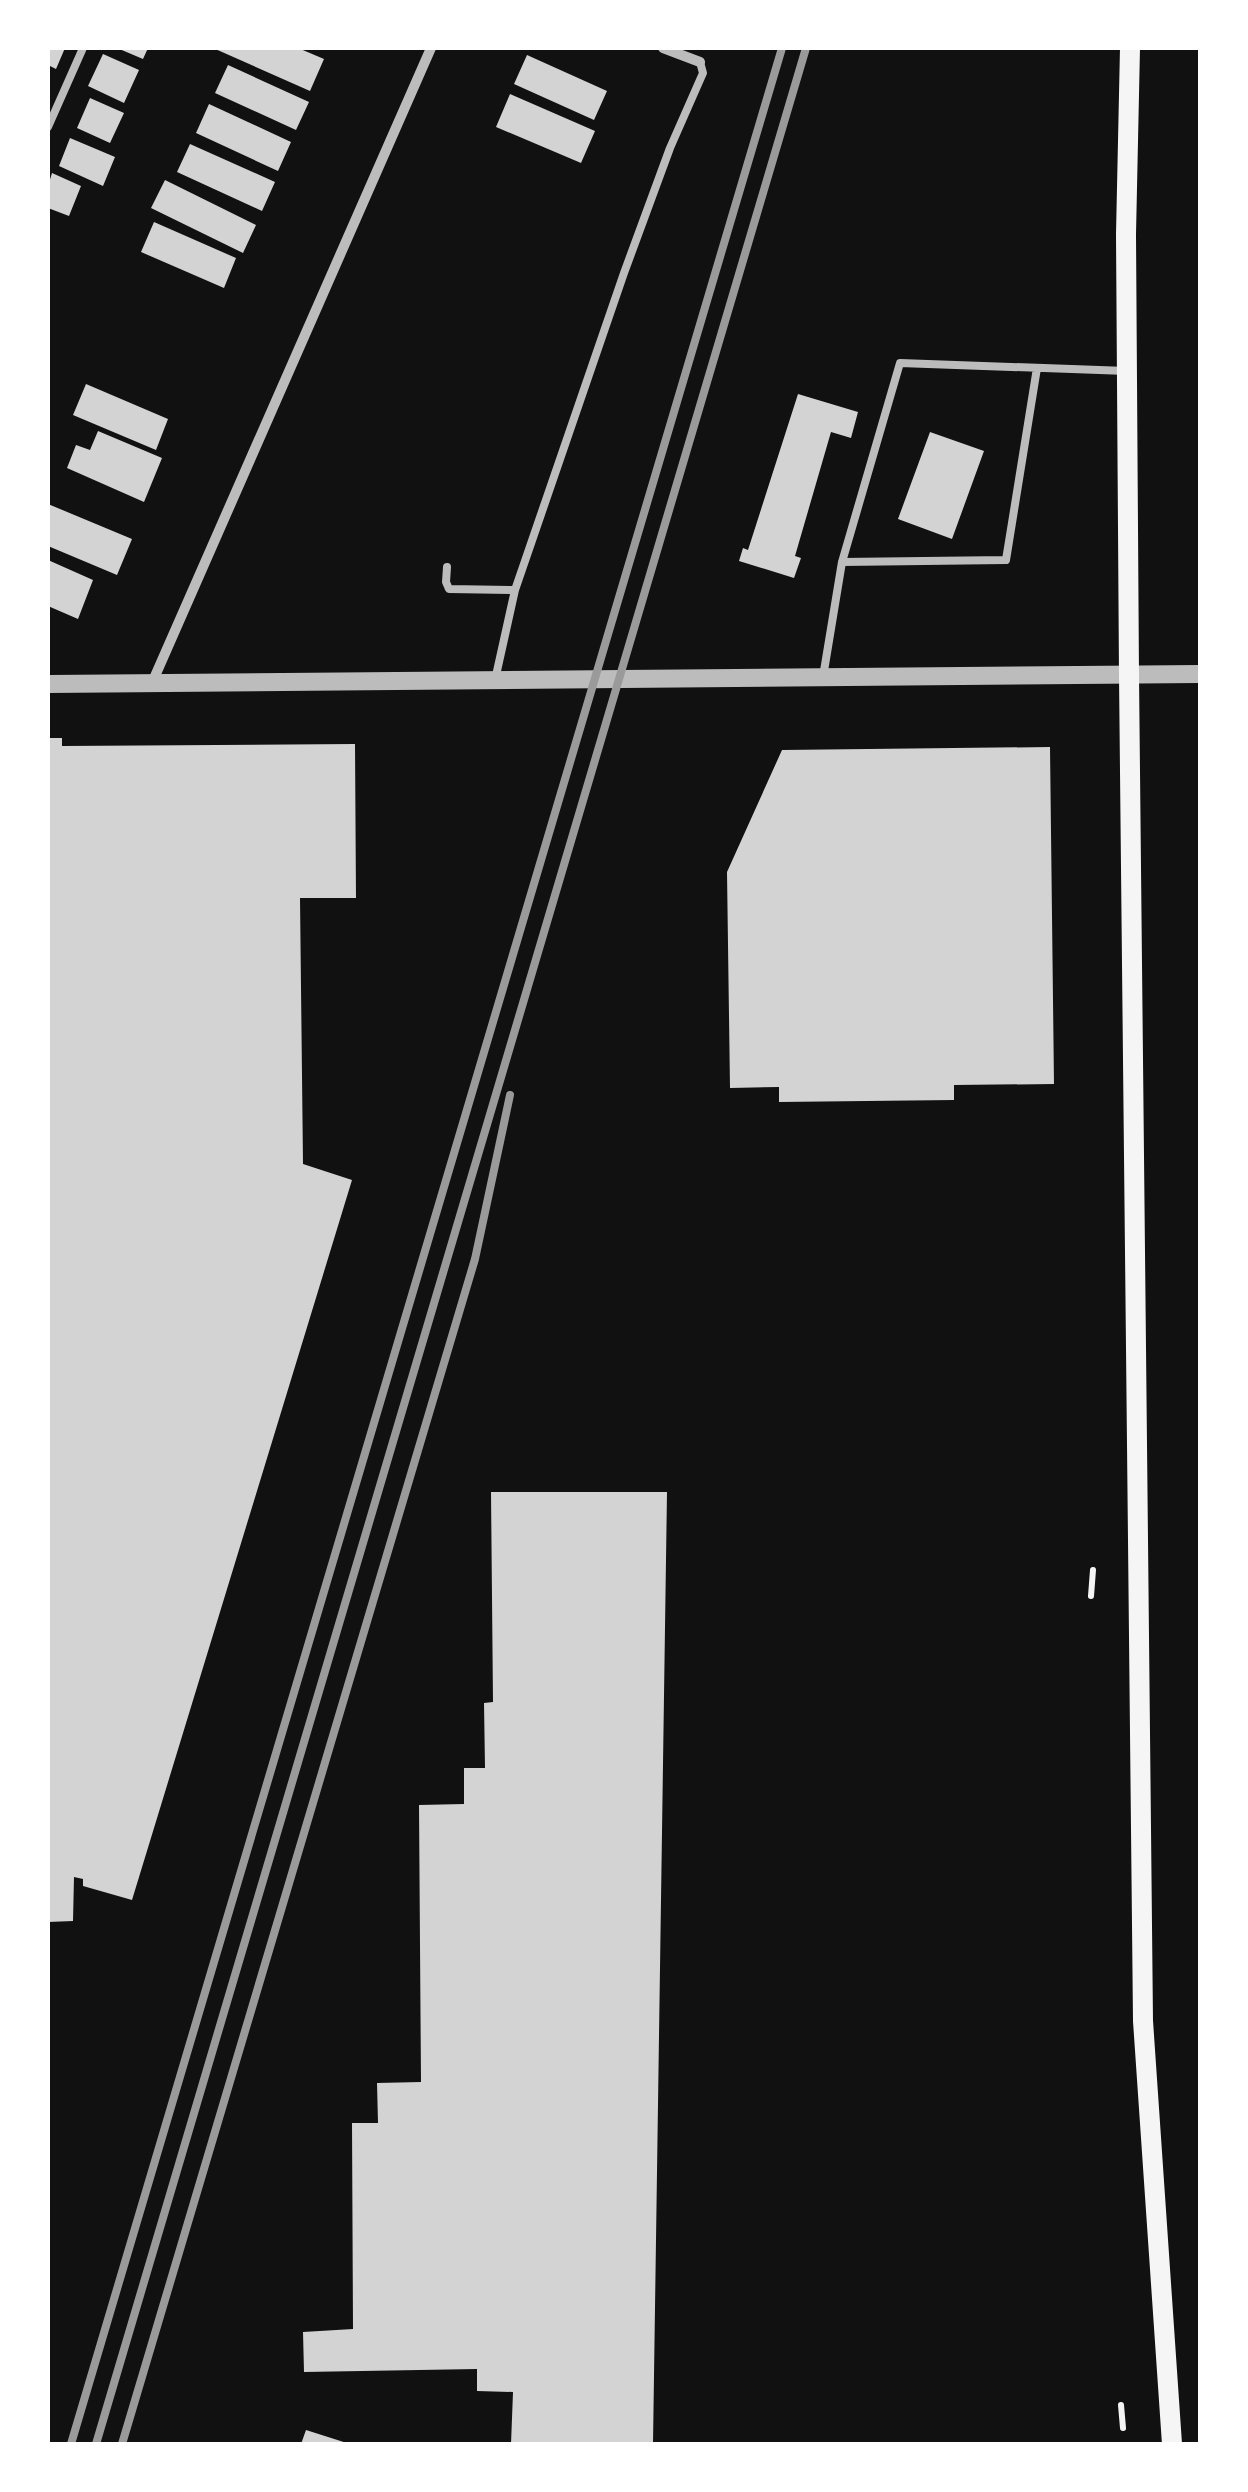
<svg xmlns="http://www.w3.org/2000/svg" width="1248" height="2492" font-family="Manrope,sans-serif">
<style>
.building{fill:#d3d3d3}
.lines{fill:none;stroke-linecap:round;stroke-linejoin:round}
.path{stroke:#f5f5f5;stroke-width:6}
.service{stroke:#bcbcbc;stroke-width:8}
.minor{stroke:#bcbcbc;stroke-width:10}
.tertiary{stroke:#bcbcbc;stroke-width:18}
.secondary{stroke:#f5f5f5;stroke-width:20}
.rail{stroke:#9a9a9a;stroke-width:8}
</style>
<rect width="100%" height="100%" fill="#111"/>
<path class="building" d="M48,48H65L56,69L48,65Z
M117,48H148L143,59Z
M213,48H298L324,59L310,91Z
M103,54L139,70L124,103L88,86Z
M527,55L607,91L594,120L514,84Z
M228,65L309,102L296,130L215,93Z
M510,94L595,131L581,163L496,127Z
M90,98L124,113L110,143L77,128Z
M209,104L291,142L278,171L196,133Z
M70,138L115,157L103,186L59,166Z
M190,144L275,182L262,211L177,172Z
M52,173L81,186L69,216L48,208V186Z
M165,180L256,225L243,253L151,208Z
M154,222L236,258L224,288L141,252Z
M86,384L168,419L156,450L73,415Z
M798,394L858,412L851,438L831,432L795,556L801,558L794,578L739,561L743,548L748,550Z
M98,431L162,458L144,502L67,468L76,445L90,450Z
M930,432L984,451L952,539L898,519Z
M48,504L132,539L117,575L48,546Z
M48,560L93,580L78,619L48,606Z
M48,738H62V746L355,744L356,898H300L303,1164L352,1180L132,1900L83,1886V1879L74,1877L73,1921L48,1922Z
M1050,747L1054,1084L954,1085V1100L779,1102V1087L730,1088L727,872L782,750Z
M491,1492H667L653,2444H511L513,2392L477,2391V2369L304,2372L303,2332L353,2329L352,2123H378L377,2083L421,2082L419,1805L464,1804V1768H485L484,1703L493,1702Z
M306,2430L350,2444H301Z"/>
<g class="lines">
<path class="path" d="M1091,1596L1093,1570
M1121,2405L1123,2428"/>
<path class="service" d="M48,127L83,48
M842,562L1006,560L1037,368
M447,567L446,582L449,589L515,590
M823,677L842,562L900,363L1127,371
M495,680L515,590L624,273L670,148L703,73L700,62"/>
<path class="minor" d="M663,48L700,62
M152,683L431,48"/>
<path class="tertiary" d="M48,684L1200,674"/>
<path class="secondary" d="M1130,48L1126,234L1129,675L1143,2021L1172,2444"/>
<path class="rail" d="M71,2444L782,48
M96,2444L806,48
M122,2444L475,1259L510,1095"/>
</g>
<rect width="1248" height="2492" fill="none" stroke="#ffffff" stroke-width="100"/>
</svg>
